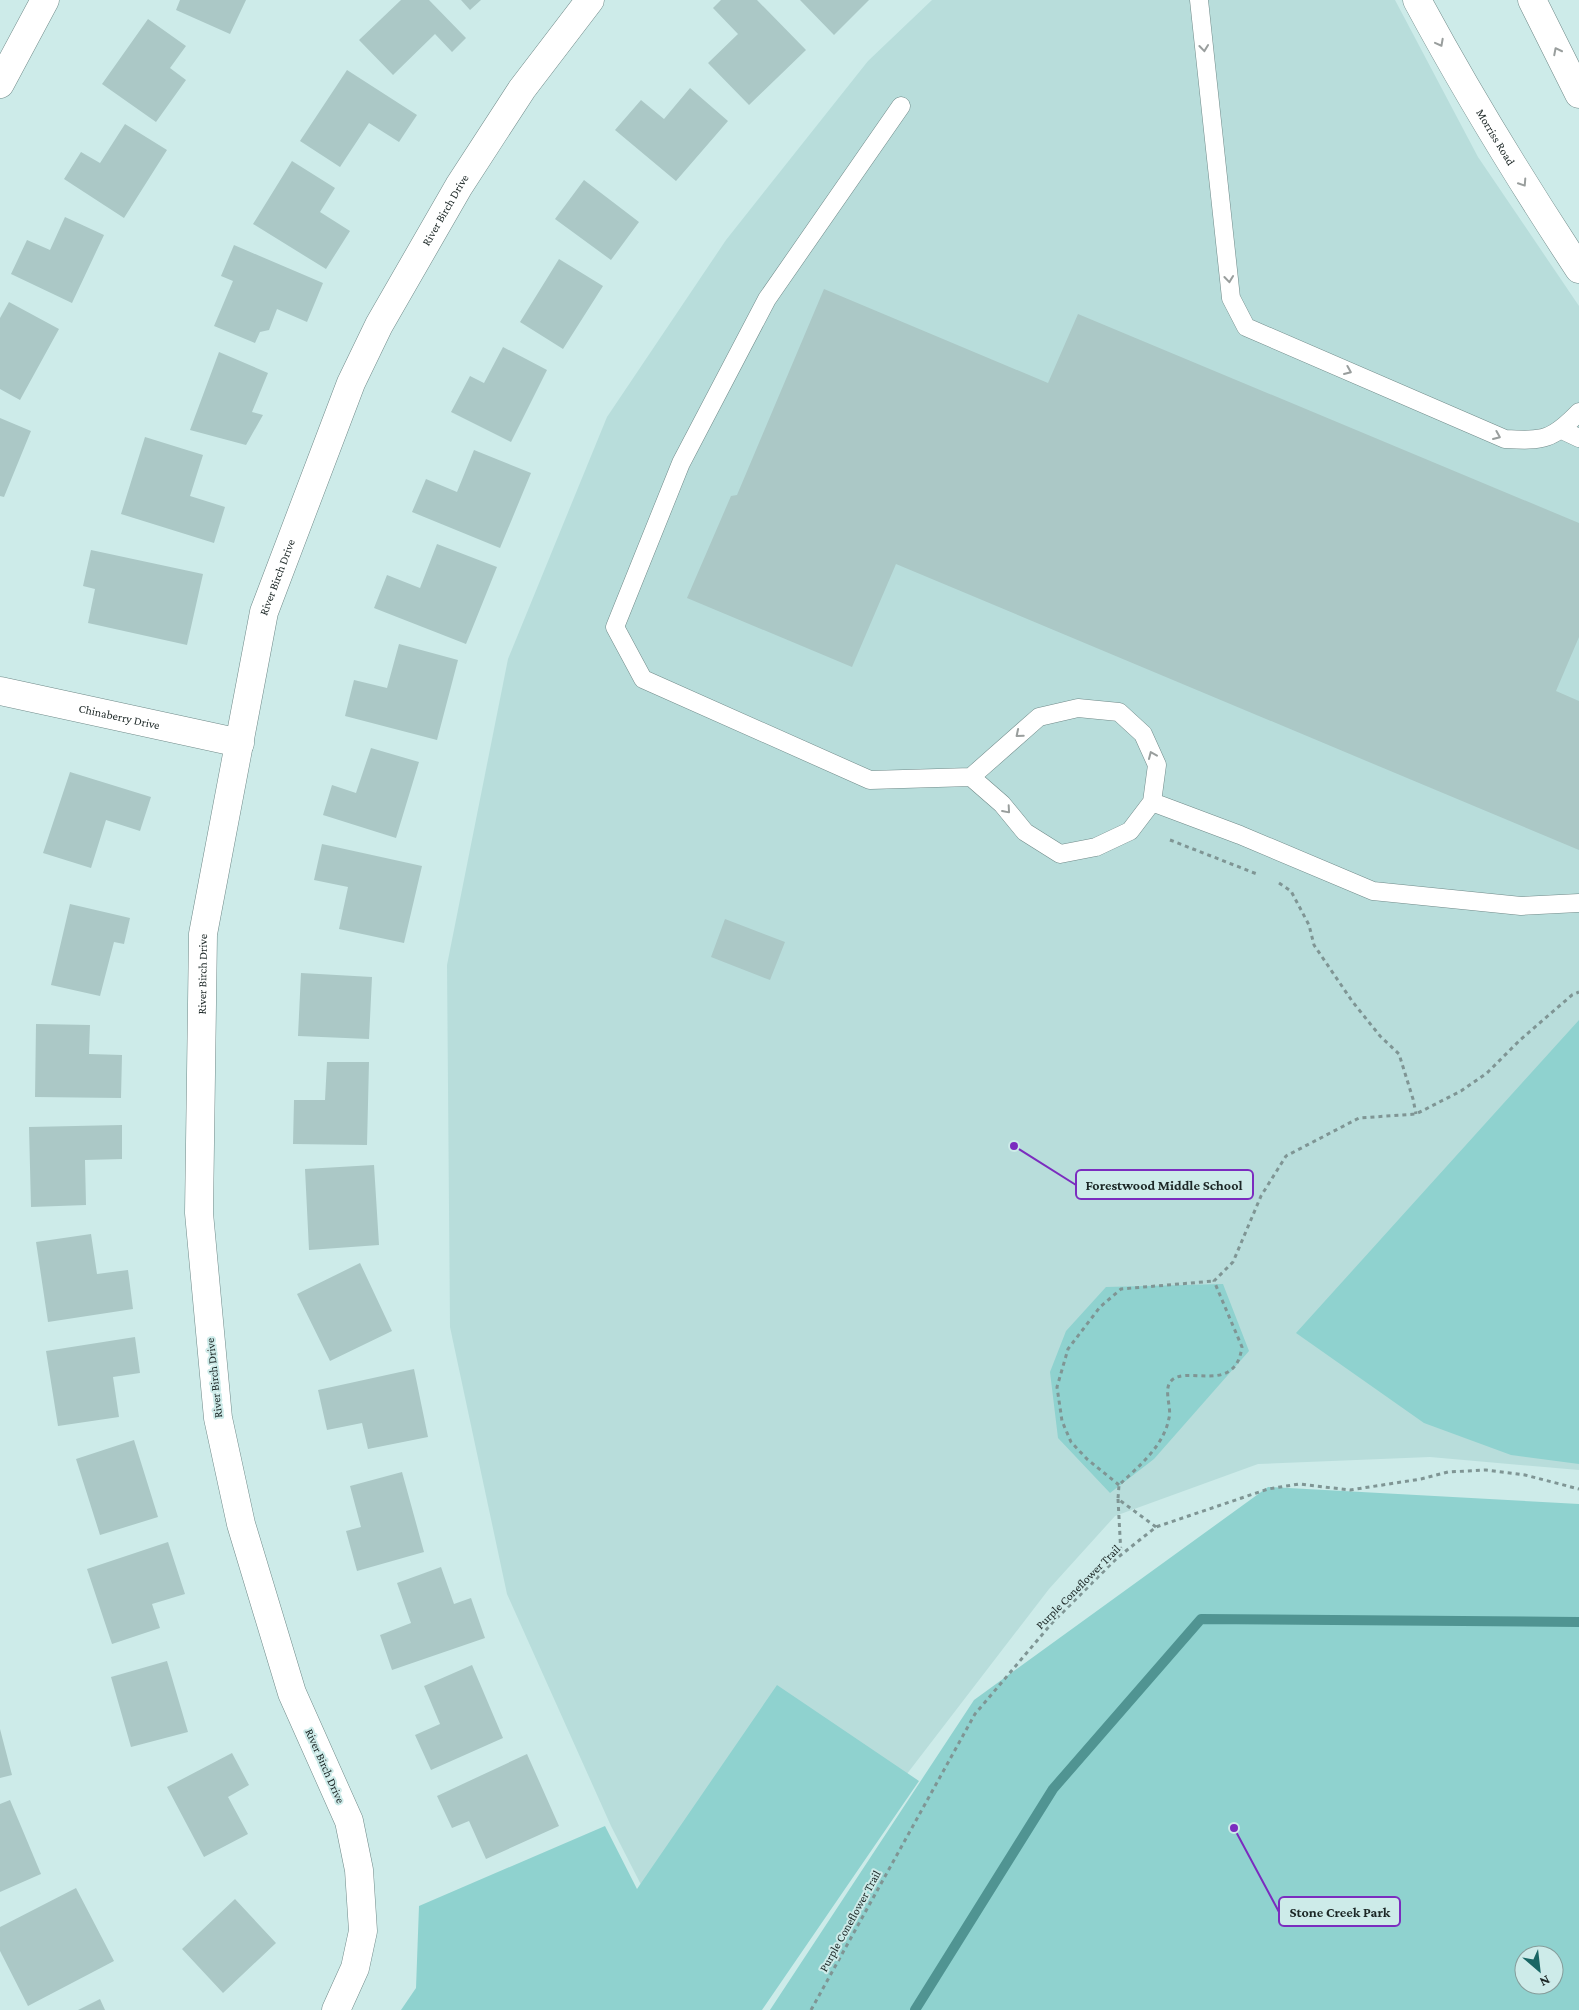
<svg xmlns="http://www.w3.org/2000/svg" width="1579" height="2010" font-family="'Crimson Pro',serif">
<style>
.built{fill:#b8dddb}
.green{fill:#8fd2cf;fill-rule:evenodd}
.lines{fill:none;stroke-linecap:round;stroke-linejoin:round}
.stream{stroke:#509492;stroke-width:10}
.building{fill:#abc8c6}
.service-casing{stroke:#708a89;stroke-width:19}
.minor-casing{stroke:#708a89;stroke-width:29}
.secondary-casing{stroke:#708a89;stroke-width:29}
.path{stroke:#7f9594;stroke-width:3;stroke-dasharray:4 4;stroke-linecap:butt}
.service{stroke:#fff;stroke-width:18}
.minor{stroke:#fff;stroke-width:28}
.secondary{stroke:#fff;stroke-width:28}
.oneway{stroke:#999e9d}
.labels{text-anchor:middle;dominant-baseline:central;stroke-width:4;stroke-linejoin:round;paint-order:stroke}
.street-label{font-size:12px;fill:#1c2726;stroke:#cdebe9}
.leader{fill:none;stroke:#7b2cbf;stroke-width:2}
.callout-dot{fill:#7b2cbf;stroke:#cdebe9;stroke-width:2}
.callout{fill:#cdebe9;stroke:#7b2cbf;stroke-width:2}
.callout-label{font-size:14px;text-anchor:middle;font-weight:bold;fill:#1c2726}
</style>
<rect width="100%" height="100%" fill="#cdebe9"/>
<path class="built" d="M932,0H1395L1478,157L1579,306V1470L1430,1457L1258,1464L1115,1516L1049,1589L890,1796L705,2010L611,1826L507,1594L450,1327L447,965L508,659L607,417L726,240L868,61Z"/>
<path class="green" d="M1579,1020V1464L1511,1455L1424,1423L1296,1333Z
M1223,1284L1249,1351L1154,1459L1110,1493L1058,1438L1050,1372L1066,1331L1106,1287Z
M1268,1487L1579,1504V2010H770L974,1700ZM1524,1955H1554V1985H1524Z
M777,1685L919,1781L762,2010H401L416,1988L419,1906L605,1826L637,1889Z"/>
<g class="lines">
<path class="stream" d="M915,2010L1053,1789L1201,1619L1579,1622"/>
</g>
<path class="building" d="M180,0H246L230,34L176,10Z
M401,0H429L466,38L452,52L435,34L393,75L359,40Z
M461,0H481L470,10Z
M721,0H757L806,50L749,105L708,63L738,34L713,8Z
M800,0H869L834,35Z
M148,19L186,46L170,68L186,80L156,122L102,84Z
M347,70L417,115L399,142L369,123L340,167L300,141Z
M690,88L728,121L676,181L615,130L641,100L664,119Z
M125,124L167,150L124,218L64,179L81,152L100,163Z
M292,161L335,188L320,212L350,231L326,269L253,224Z
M584,180L639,222L611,260L555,219Z
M65,217L104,235L72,303L11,274L27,240L50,250Z
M234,245L323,283L307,322L277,309L269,330L260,332L255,343L214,326L233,281L221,276Z
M559,259L603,286L563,349L520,322Z
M824,289L1048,383L1078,314L1579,523V637L1556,691L1579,701V850L896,564L852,667L687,598L731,496L737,495Z
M9,302L59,329L20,400L0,389V318Z
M503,347L547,370L511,442L451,412L470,376L484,383Z
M219,352L268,373L252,412L263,415L246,445L190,430Z
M0,418L31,431L4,497L0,496Z
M145,437L203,455L190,496L225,507L214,543L121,514Z
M474,450L531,473L500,548L412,512L426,479L457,492Z
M437,544L497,567L466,644L374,608L387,575L420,588Z
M91,550L203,574L187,645L88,623L95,589L83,586Z
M399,644L458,660L437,740L345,716L354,680L387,688Z
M371,748L419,762L396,838L323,815L332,785L356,793Z
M70,772L151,797L140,831L106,820L91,868L43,853Z
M322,844L422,866L404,943L339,929L348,887L314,880Z
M70,904L130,918L124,944L114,942L100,996L51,985Z
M725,919L785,942L770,980L711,957Z
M301,973L372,977L369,1039L298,1036Z
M36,1024L90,1025L89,1054L122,1055L121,1098L35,1097Z
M327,1062H369L367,1145L293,1144L294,1100H325Z
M122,1125V1159L85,1160L86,1205L31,1207L29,1127Z
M374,1165L379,1245L309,1250L305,1169Z
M91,1234L97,1274L128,1270L133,1309L48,1322L36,1242Z
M360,1263L392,1331L330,1361L297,1294Z
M135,1337L140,1373L113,1377L119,1417L58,1426L46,1351Z
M414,1369L428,1437L368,1449L362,1423L327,1430L318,1390Z
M134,1440L158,1517L100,1535L76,1459Z
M402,1472L424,1552L357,1571L346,1531L361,1527L350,1486Z
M168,1542L185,1594L152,1604L160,1628L112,1644L87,1569Z
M441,1567L454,1604L471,1598L485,1638L392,1670L380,1635L411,1623L397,1583Z
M167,1661L188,1732L131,1747L111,1677Z
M472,1665L503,1738L431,1770L415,1735L440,1724L424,1686Z
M0,1729L12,1775L0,1778Z
M232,1753L249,1785L228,1797L248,1834L204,1857L167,1787Z
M527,1754L559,1826L486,1859L469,1821L452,1828L437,1796Z
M10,1800L41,1874L0,1892V1804Z
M76,1888L114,1961L28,2006L0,1951V1927Z
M235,1899L276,1943L223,1993L182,1949Z
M100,1999L105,2010H78Z"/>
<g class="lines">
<defs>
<path id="service" d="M1199,0L1231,298L1246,327L1505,439C1544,441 1552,440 1579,412
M901,106L767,299L681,463L615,627L643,679L870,780L971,777L1039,717L1078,708L1119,712L1143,734L1157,765L1152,802L1130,831L1096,847L1060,854L1025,832L1002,804L971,777
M1562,430L1579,438
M1152,802L1240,835L1373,891L1521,906L1579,903"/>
<g id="minor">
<path d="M0,84L45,0"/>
<path id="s1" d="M0,691L240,743"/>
<path id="s2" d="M336,2010L355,1968L363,1931L359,1870L349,1821L292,1693L241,1524L218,1418L199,1213L203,934L264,612L351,383L379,325L459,186L522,89L590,0"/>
</g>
<g id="secondary">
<path id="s3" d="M1417,0C1467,93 1521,181 1579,269"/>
<path d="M1532,0L1579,94"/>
</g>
</defs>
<use href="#service" class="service-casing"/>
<use href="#minor" class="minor-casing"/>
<use href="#secondary" class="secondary-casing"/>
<path class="path" d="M1170,840L1257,874
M1279,883L1291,891L1309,925L1314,945L1352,1001L1380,1036L1399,1054L1413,1099L1416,1114
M1119,1485L1087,1459L1071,1442L1062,1421L1057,1387L1068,1349L1100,1307L1121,1289L1214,1281
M1118,1499L1121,1555
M1156,1527L1118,1499L1119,1485C1138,1467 1164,1446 1169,1418C1172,1408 1163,1390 1171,1381C1186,1364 1235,1396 1242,1347L1214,1281L1233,1262L1261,1196L1286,1156L1359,1118L1416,1114L1461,1091L1487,1073L1520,1040L1572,995L1579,992
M811,2010L975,1714L1052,1623L1117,1558L1156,1527L1268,1489L1299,1484L1350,1490L1421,1479L1448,1472L1486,1470L1525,1475L1579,1489"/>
<use href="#service" class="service"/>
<use href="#minor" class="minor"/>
<use href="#secondary" class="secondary"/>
</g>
<defs><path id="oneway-chevron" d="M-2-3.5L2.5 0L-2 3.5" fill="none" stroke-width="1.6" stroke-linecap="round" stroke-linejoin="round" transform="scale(1.25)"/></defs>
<g class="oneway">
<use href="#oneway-chevron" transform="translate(1440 43) rotate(62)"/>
<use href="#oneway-chevron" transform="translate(1204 48) rotate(84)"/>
<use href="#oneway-chevron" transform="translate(1557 51) rotate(-117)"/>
<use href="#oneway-chevron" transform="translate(1523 183) rotate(57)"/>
<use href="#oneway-chevron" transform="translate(1229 279) rotate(84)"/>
<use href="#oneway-chevron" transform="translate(1348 371) rotate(23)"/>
<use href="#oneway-chevron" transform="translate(1497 436) rotate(23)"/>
<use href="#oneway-chevron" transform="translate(1019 734) rotate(140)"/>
<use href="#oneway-chevron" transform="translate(1152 755) rotate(-113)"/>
<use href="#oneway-chevron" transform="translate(1007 810) rotate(49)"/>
</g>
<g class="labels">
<g class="street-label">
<text stroke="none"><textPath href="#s3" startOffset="158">Morriss Road</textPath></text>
<text stroke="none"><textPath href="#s2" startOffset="1875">River Birch Drive</textPath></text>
<text stroke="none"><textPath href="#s2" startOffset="1470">River Birch Drive</textPath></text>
<text stroke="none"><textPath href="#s1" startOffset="122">Chinaberry Drive</textPath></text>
<text stroke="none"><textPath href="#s2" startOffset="1065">River Birch Drive</textPath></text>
<text transform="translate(214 1378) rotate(-96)">River Birch Drive</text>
<text transform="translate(1078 1587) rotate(-45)">Purple Coneflower Trail</text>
<text transform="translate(325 1766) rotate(66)">River Birch Drive</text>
<text transform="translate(850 1921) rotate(-61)">Purple Coneflower Trail</text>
</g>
</g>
<path class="leader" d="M1014 1146L1076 1185M1234 1828L1279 1912"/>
<g class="callout-dot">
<circle cx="1014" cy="1146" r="5"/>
<circle cx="1234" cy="1828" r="5"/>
</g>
<g class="callout">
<rect x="1076" y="1170" width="177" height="29" rx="5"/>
<rect x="1279" y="1897" width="121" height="29" rx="5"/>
</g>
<g class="callout-label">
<text x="1164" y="1190">Forestwood Middle School</text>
<text x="1340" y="1917">Stone Creek Park</text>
</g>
<g transform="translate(1539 1970) rotate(152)"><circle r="24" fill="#cdebe9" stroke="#869d9b"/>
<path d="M0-4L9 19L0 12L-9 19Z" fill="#196664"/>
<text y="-8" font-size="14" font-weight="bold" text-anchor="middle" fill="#1c2726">N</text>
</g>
</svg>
